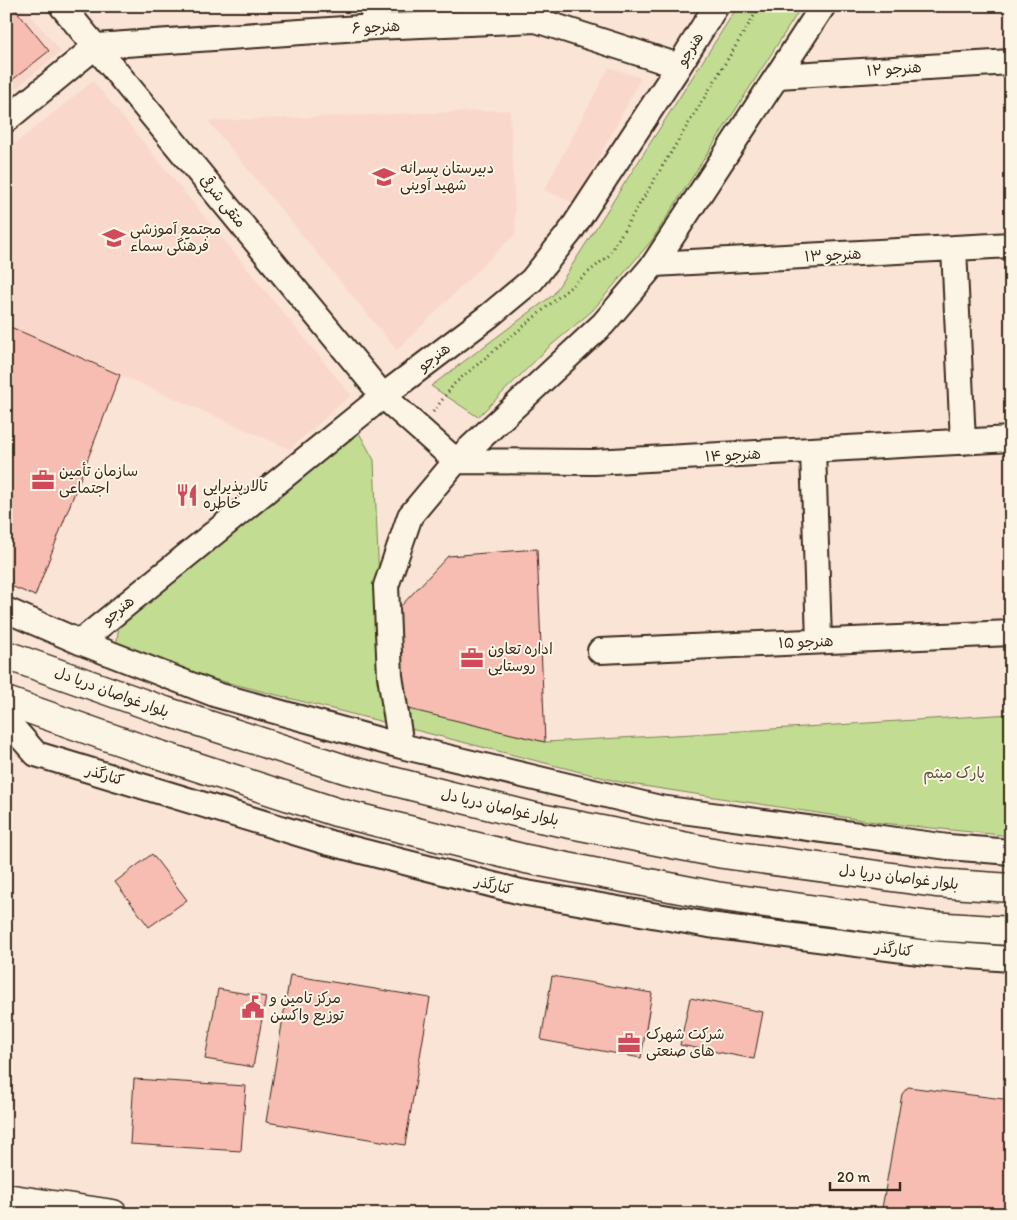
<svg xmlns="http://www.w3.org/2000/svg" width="1017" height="1220" font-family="Itim,'Playpen Sans Arabic',sans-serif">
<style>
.built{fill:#f9d8cb}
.green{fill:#c2dc92;stroke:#7e8358}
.building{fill:#f7bcb2;stroke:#3b2a1e}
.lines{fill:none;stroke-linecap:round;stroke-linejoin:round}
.minor-casing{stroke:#3b2a1e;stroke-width:28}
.major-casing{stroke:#3b2a1e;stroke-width:31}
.highway-casing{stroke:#3b2a1e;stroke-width:31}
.path{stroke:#3b2a1e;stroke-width:3;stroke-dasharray:1 4;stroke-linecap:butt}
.minor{stroke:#fcf5e5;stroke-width:24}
.major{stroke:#fcf5e5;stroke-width:28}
.highway{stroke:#fcf5e5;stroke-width:28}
.labels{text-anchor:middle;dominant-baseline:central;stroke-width:4;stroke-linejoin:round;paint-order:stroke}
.street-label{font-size:15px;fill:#3b2a1e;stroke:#fcf5e5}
.poi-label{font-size:15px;fill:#3b2a1e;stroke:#fcf5e5;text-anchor:start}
.park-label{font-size:15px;fill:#5d563b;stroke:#fcf5e5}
</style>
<rect width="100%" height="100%" fill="#fae4d6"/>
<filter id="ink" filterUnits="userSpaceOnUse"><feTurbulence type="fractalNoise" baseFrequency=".02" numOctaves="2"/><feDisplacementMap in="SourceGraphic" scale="10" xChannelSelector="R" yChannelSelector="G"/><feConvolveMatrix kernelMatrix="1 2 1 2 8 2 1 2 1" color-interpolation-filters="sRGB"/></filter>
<g filter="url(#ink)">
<path class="built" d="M6,6H23L61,52L6,96Z
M609,67L641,78L575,203L544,190Z
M93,81L351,395L290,449L6,325V151Z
M510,110L516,233L397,350L208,121Z"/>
<path class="green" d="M738,6H802L652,240L592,311L548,348L478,417L431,386L553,295Z
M359,433L374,460L384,702L545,742L693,734L1011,714V836L882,823L624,783L115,654L119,625Z"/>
<path class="building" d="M15,9L49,51L6,85V16Z
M6,325L120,375L35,596L6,584Z
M537,549L545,742L404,708L399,608L448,556Z
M152,854L187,900L149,927L115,882Z
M290,975L430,998L405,1145L266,1122Z
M552,976L652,993L641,1058L541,1040Z
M218,989L266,997L253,1067L205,1059Z
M690,998L763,1012L754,1059L680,1045Z
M134,1079L246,1086L241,1151L130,1144Z
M908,1087L1011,1100V1214H881L902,1094Z"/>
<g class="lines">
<defs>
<path id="minor" d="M62,6L383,396L456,461L594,462L1011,439
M373,6L374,27
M778,76L1011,62
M6,120L96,46L374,27L536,20L679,66
M954,248L963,442
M654,264L1011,245
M813,450L819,641
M6,610L80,642L217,695L401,746L660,808L948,847L1011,852
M80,642L383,396L490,315L532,280L570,232L679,66L716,6
M600,651L1011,633
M6,720L36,754L330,843L521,892L709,925L927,953L1011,959
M401,746L390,676L386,586L410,516L456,461L603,324L654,264L823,6"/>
<path id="major" d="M6,655L165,711L348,770L535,817L723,854L936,883L1011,888
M6,701L151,752L336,812L526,859L716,896L931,926L1011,931"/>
<path id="highway" d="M6,1198L113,1214"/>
</defs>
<use href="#minor" class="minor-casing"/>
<use href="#major" class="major-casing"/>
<use href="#highway" class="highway-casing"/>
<path class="path" d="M433,412L454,384L608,256L760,6"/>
<use href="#minor" class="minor"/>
<use href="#major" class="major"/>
<use href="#highway" class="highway"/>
</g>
</g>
<defs>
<symbol id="school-bare" viewBox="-9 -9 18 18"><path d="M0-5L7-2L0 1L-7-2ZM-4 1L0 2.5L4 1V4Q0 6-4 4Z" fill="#d1495b" stroke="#fcf5e5" stroke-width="2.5" paint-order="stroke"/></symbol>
<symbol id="office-bare" viewBox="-9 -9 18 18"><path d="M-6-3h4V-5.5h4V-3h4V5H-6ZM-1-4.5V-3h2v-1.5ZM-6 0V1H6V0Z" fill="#d1495b" stroke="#fcf5e5" stroke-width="2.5" paint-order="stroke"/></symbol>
<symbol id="restaurant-bare" viewBox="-9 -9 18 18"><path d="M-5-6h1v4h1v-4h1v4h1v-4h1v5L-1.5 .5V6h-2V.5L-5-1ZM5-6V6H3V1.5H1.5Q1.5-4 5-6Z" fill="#d1495b" stroke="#fcf5e5" stroke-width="2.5" paint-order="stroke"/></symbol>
<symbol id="civic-bare" viewBox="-9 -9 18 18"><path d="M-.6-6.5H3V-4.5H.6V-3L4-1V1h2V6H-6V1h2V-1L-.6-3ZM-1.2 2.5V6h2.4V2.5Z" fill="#d1495b" stroke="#fcf5e5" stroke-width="2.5" paint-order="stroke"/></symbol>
</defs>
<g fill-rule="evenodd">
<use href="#school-bare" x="368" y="161" width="32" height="32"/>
<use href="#school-bare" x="98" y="222" width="32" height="32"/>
<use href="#office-bare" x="27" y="464" width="32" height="32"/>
<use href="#restaurant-bare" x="171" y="479" width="32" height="32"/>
<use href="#office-bare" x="456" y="642" width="32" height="32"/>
<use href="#civic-bare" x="237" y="991" width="32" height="32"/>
<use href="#office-bare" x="613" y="1027" width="32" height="32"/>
</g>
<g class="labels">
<g class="street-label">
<text transform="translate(376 27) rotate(-3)">هنرجو ۶</text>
<text transform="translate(690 49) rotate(-58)">هنرجو</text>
<text transform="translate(894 69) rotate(-4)">هنرجو ۱۲</text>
<text transform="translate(223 201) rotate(51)">متقی شرقی</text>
<text transform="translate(833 255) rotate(-3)">هنرجو ۱۳</text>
<text transform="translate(434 357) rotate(-37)">هنرجو</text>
<text transform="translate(733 455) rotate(-3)">هنرجو ۱۴</text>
<text transform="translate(118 610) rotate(-39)">هنرجو</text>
<text transform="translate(806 642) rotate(-2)">هنرجو ۱۵</text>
<text transform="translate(112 692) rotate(20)">بلوار غواصان دریا دل</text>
<text transform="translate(105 775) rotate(17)">کنارگذر</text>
<text transform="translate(500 807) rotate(13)">بلوار غواصان دریا دل</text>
<text transform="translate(899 877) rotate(7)">بلوار غواصان دریا دل</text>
<text transform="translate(494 885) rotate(14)">کنارگذر</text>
<text transform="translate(894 949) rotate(7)">کنارگذر</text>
</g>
<g class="poi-label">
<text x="400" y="168">دبیرستان پسرانه<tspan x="400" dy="17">شهید آوینی</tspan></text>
<text x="130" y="229">مجتمع آموزشی<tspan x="130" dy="17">فرهنگی سماء</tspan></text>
<text x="59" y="471">سازمان تأمین<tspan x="59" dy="17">اجتماعی</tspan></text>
<text x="203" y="486">تالارپذیرایی<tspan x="203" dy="17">خاطره</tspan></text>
<text x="488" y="649">اداره تعاون<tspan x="488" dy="17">روستایی</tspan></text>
<text x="270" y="998">مرکز تامین و<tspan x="270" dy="17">توزیع واکسن</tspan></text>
<text x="646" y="1034">شرکت شهرک<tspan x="646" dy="17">های صنعتی</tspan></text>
</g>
<g class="park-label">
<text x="954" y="773">پارک میثم</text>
</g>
</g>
<rect width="1017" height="1220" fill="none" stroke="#fcf5e5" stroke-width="25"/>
<rect x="12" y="12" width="992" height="1195" fill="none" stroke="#3b2a1e" stroke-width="2" filter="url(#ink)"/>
<path d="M830 1182v8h70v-8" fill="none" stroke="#3b2a1e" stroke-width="2.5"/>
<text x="837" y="1182" font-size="15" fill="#3b2a1e" stroke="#fcf5e5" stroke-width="4" paint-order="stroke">20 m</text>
</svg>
